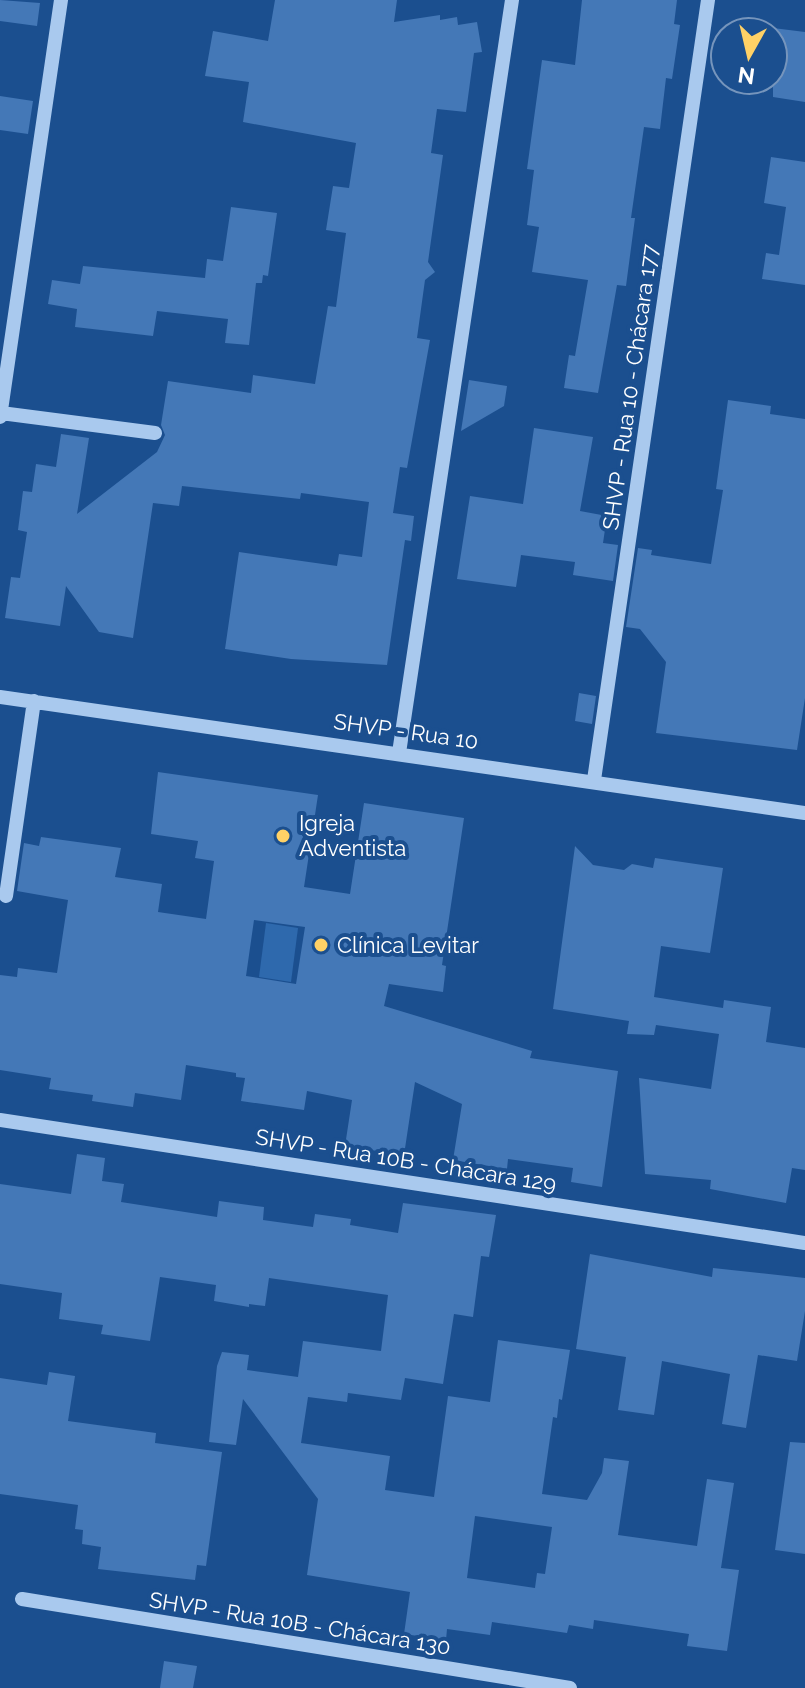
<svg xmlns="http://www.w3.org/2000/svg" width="805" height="1688" font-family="Raleway,sans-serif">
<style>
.green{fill:#2e69ad}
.building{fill:#4478b7;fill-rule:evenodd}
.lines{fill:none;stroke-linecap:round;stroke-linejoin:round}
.minor{stroke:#a9c9ee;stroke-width:14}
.poi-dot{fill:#ffd166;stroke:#1b4f8f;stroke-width:3}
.labels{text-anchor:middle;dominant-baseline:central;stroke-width:8;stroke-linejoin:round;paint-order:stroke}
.street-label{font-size:22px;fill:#fff;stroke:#1b4f8f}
.poi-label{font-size:22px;fill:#fff;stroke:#1b4f8f;text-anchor:start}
</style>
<rect width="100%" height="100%" fill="#1b4f8f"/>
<path class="green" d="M266,923L298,928L291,982L259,977Z"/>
<path class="building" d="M0,0L40,3L37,26L0,21Z
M275,0H397L394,22L440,15V20L457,17L458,25L477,22L482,52L474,53L466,112L437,109L431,153L443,155L428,262L435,272L425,280L417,338L430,340L407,468L400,467L393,513L414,516L411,541L405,540L387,665L291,659L225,649L239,552L337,566L339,554L362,557L369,502L301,493L300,499L182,486L179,506L153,503L133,638L99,632L66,586L60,626L5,618L11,577L20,578L27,532L18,530L23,491L32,492L36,464L56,467L61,434L89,438L77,514L157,452L165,435L161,425L168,381L251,393L253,375L315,384L328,306L336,307L346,233L326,230L333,186L349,188L356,143L243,122L249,82L205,76L213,31L268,41Z
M582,0H677L674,24L680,25L672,79L666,78L660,129L644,127L631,218H635L626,286L617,285L598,393L564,388L569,355L575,356L588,280L532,272L539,227L527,225L534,170L527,169L542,60L575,65Z
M773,28L805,32V102L773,97Z
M0,96L33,101L28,134L0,130Z
M771,157L805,162V285L762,279L766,253L779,255L786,207L764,203Z
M231,207L277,213L268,276L263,275L262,283H256L249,345L225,343L228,319L157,311L153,336L75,327L77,309L48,304L52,280L80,284L83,266L205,278L207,259L223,261Z
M469,380L507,386L504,406L461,431Z
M728,400L771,406L770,414L805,419V698L797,750L656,733L666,662L640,629L626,627L638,548L652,550L651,555L711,564L723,490L716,489Z
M534,428L593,437L580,511L607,516L603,543L618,545L613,581L573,575L575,562L521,555L516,587L457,579L470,496L523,504Z
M579,693L596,696L592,724L575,721Z
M158,772L318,795L304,887L350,894L364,803L464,818L442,965L446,966L443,992L389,984L384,1006L532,1051L530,1058L618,1071L602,1187L571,1182L573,1168L508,1159L507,1169L453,1160L462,1104L415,1082L404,1155L345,1146L352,1100L307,1091L304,1110L241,1101L245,1078L236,1077V1073L186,1065L181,1100L135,1093L133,1107L92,1101L93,1095L49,1089L51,1078L0,1070V975L17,977L18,968L57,973L68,900L17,891L24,843L39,846L41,837L121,848L115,877L162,884L158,912L206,919L214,861L195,858L198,841L151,834ZM254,920L305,927L296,984L246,976Z
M575,846L593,865L624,870L632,864L653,868L655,858L723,868L710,953L661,946L654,997L723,1008L724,1000L771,1007L766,1042L805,1048V1170L792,1168L786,1203L710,1189L711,1180L645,1174L639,1078L711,1089L719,1034L656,1025L654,1035L627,1034L629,1021L553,1009Z
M77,1154L105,1158L102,1181L124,1184L121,1202L217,1217L219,1201L264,1207L263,1220L313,1227L315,1214L351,1219L350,1225L398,1233L403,1203L496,1215L489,1257L481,1256L473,1317L454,1314L443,1384L405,1378L401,1400L348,1393L347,1402L308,1397L301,1443L390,1456L385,1490L434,1497L448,1396L490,1402L498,1340L570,1350L562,1400L559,1399L557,1418L553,1417L542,1494L587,1500L602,1473L604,1458L629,1461L618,1535L697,1546L707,1479L734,1483L721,1568L739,1570L727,1651L687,1646L689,1634L594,1620L593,1629L569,1625L567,1633L492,1622L490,1635L447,1629L446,1640L404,1634L410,1592L307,1575L318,1499L243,1399L236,1445L209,1442L217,1366L222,1352L249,1355L247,1370L298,1377L303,1341L381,1351L388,1295L269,1278L265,1306L249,1304V1307L214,1301L216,1285L160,1277L150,1341L101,1334L103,1325L59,1319L62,1293L0,1284V1184L71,1194ZM475,1516L552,1527L545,1574L537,1573L535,1588L467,1578Z
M590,1254L712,1277L713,1268L805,1278V1311L797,1361L758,1355L746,1428L722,1424L730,1374L662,1361L654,1415L618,1410L626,1357L576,1349Z
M49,1372L75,1376L68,1421L156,1433L155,1443L222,1452L206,1566L197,1565L195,1580L98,1569L101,1547L82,1544L83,1530L75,1529L78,1505L0,1494V1378L47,1385Z
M790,1442L805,1443V1554L775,1550Z
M164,1661L197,1666L193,1688H160Z"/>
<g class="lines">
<path class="minor" d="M1,413L155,433
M0,417L61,0
M0,697L805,813
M399,753L512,0
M594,780L708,0
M6,896L34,701
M0,1120L805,1243
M22,1599L570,1688"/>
</g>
<g class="poi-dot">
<circle cx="283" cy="836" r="8"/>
<circle cx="321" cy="945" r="8"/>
</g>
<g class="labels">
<g class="street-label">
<text transform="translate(630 387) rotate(-82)">SHVP - Rua 10 - Chácara 177</text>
<text transform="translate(406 731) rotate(8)">SHVP - Rua 10</text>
<text transform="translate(406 1160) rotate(9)">SHVP - Rua 10B - Chácara 129</text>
<text transform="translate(300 1623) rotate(9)">SHVP - Rua 10B - Chácara 130</text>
</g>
<g class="poi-label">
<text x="299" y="823">Igreja<tspan x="299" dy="25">Adventista</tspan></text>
<text x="337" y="945">Clínica Levitar</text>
</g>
</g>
<g transform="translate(749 56) rotate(188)"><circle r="38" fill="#1b4f8f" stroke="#7695bc" stroke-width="2"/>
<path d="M0-6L14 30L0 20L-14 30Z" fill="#ffd166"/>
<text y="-12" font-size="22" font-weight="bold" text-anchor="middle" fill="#ffffff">N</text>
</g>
</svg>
